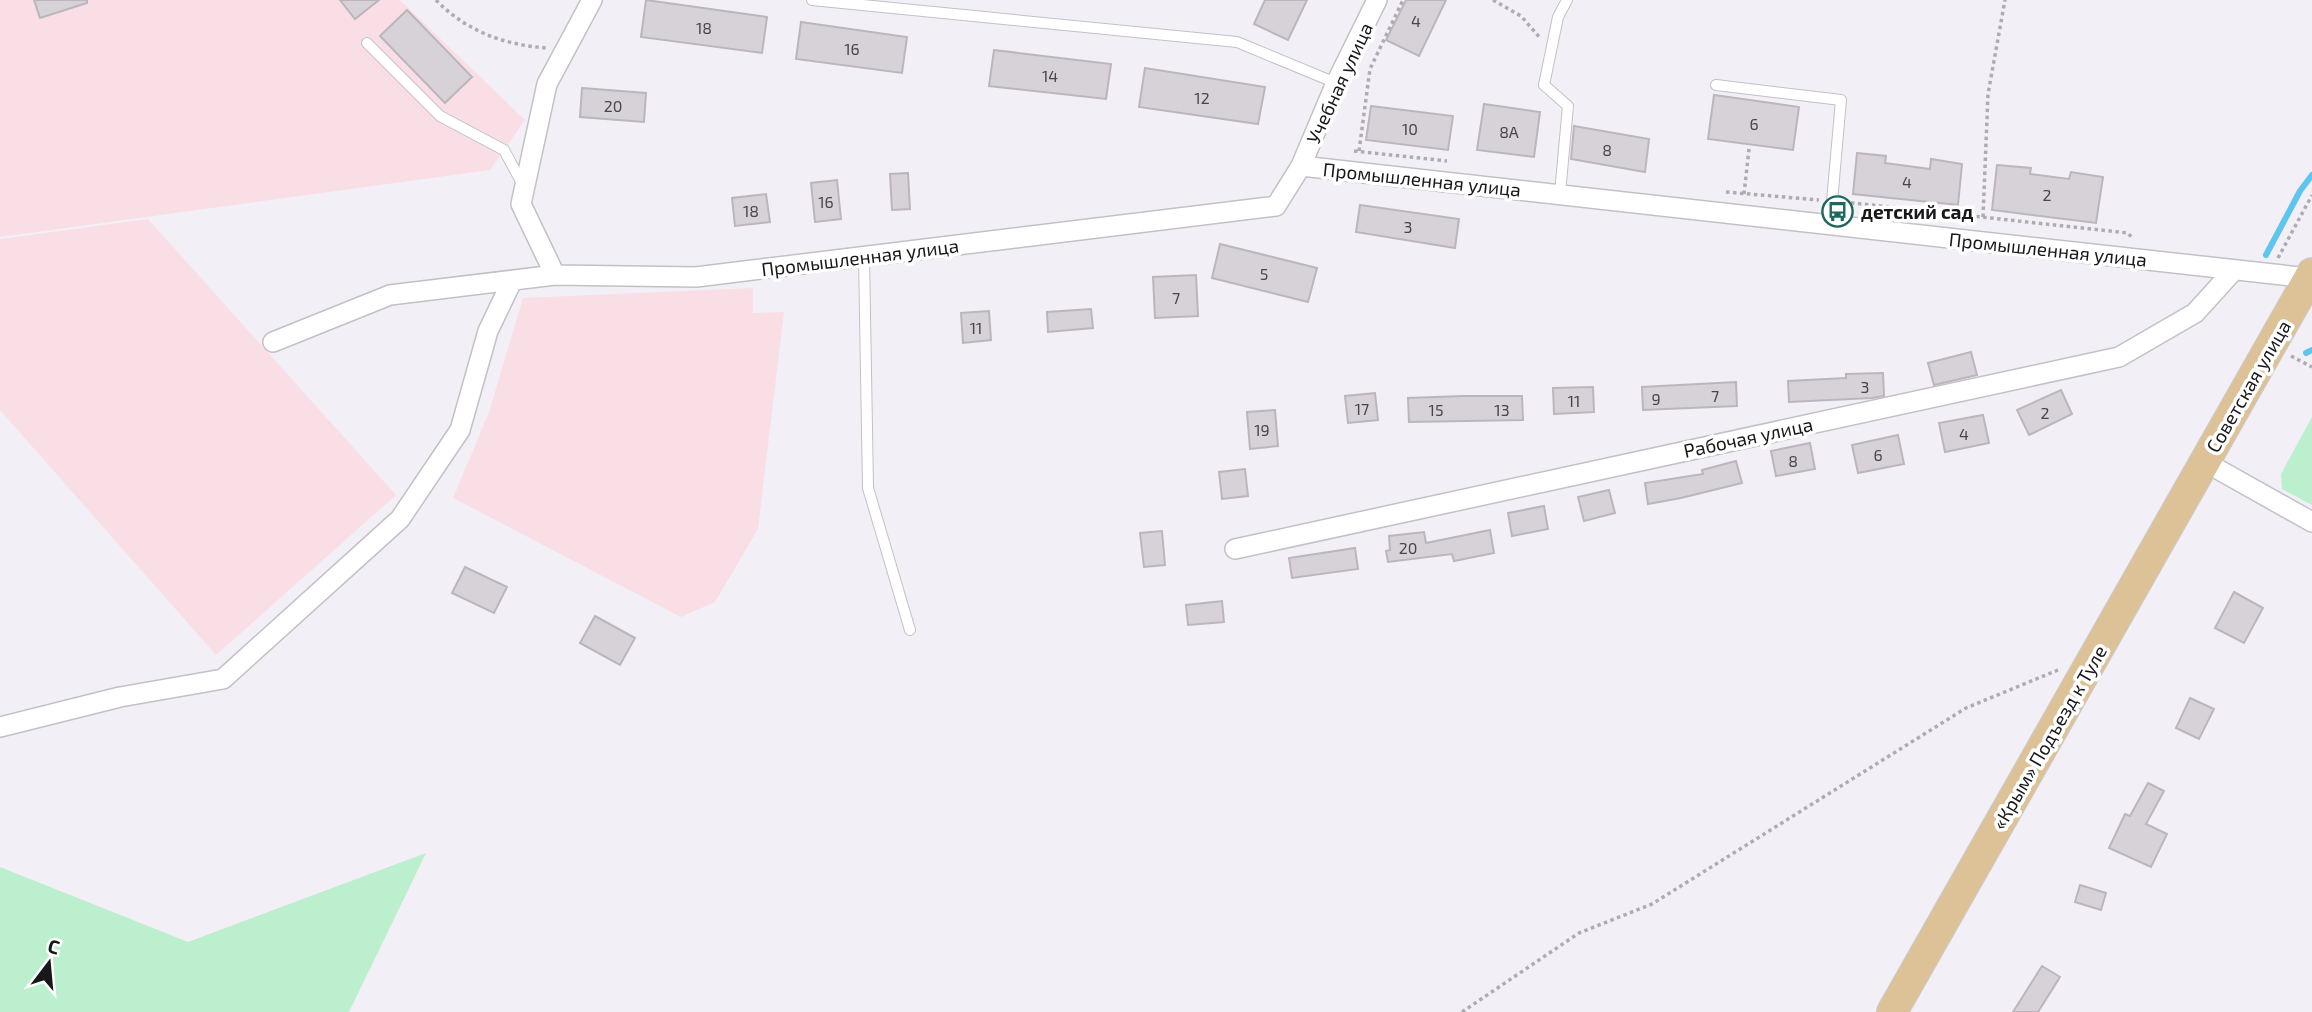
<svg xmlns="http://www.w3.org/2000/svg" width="2312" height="1012" font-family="'Exo 2',sans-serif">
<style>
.industrial{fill:#f9dfe5}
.green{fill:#bcefcd}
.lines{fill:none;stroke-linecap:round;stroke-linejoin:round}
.stream{stroke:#5ec5ef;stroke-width:6}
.building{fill:#d7d2d8;stroke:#bcb6bc;stroke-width:2}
.service-casing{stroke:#c3c0c7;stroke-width:12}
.minor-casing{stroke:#c3c0c7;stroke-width:22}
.primary-casing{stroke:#cccccd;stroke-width:32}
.path{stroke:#aeacb2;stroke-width:3.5;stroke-dasharray:3.5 3.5;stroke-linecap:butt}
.service{stroke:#fff;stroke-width:10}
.minor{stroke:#fff;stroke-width:19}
.primary{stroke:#ddc297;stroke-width:30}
.labels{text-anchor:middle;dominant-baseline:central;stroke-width:7;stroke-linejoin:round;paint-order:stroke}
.number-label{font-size:16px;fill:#48464a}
.street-label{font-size:19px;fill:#18171a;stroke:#fff}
.poi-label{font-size:19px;font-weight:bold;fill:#18171a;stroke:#fff;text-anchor:start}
</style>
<rect width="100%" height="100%" fill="#f2eff6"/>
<path class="industrial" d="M0,0H400L525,120L490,170L0,237Z
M148,219L396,495L216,655L0,410V239Z
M753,288V313L784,312L758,529L715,602L681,617L453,498L489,412L523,298Z"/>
<path class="green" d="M2312,417V505L2282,489L2281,474Z
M426,853L349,1012H0V867L188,942Z"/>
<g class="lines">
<path class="stream" d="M2266,255L2300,191L2312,175
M2306,353L2312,350"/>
</g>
<path class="building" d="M34,0H87V3L40,18Z
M340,0H379L355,19Z
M646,0L767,17L762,53L641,37Z
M1265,0H1307L1288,40L1254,24Z
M1406,0H1446L1419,56L1386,40Z
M407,10L472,77L445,103L380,36Z
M801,22L907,37L902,73L796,59Z
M994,50L1111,64L1106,99L989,86Z
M1145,68L1265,87L1258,124L1139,107Z
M582,88L646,93L644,122L580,117Z
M1714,95L1799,107L1793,150L1708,139Z
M1484,104L1540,112L1534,157L1477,150Z
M1371,106L1453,116L1448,150L1366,140Z
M1574,126L1649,139L1645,172L1571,159Z
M1857,153L1886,156L1885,163L1930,169L1931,159L1962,164L1958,205L1853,194Z
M1997,165L2031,168L2030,174L2069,179L2071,172L2103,177L2096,223L1992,210Z
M908,173L910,209L892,210L890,174Z
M837,180L841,219L815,222L811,183Z
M766,194L770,222L735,226L732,198Z
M1360,205L1459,219L1455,248L1356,232Z
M1220,244L1317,268L1308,302L1212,278Z
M1196,275L1198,316L1155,318L1153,277Z
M1091,309L1093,328L1048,332L1047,312Z
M989,311L991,340L963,343L961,313Z
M1971,352L1977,375L1934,385L1928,363Z
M1883,373L1884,396L1872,398L1789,402L1788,381L1846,378V374Z
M1736,382L1737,406L1643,410L1642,387Z
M1593,387L1594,412L1554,414L1553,388Z
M2061,390L2072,414L2029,435L2017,410Z
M1375,393L1378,420L1348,423L1345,396Z
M1463,396H1522L1523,420L1409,422L1408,398Z
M1275,410L1278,446L1250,449L1247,412Z
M1983,415L1989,443L1945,452L1939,423Z
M1898,435L1904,464L1858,473L1852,445Z
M1810,443L1815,469L1776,476L1771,451Z
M1736,461L1742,483L1681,498L1648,504L1645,483L1703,474L1702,470Z
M1245,469L1248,496L1222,499L1219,472Z
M1609,490L1615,513L1584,521L1578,497Z
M1544,506L1548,529L1512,536L1508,513Z
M1490,530L1494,553L1454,561L1452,554L1388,562L1386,551L1390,550L1389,536L1424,532L1426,543Z
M1162,531L1165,565L1144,567L1140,533Z
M1355,548L1358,569L1292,578L1289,558Z
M465,567L507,587L494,613L452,593Z
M2234,592L2263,608L2244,643L2215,628Z
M1222,601L1224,622L1188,625L1186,605Z
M595,616L635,638L620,665L580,643Z
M2190,698L2214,709L2199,739L2176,728Z
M2148,783L2164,791L2146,824L2167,834L2151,867L2109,848L2125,814L2130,816Z
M2080,885L2106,893L2101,910L2075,902Z
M2042,966L2060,977L2038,1012H2013Z"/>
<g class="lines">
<defs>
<path id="service" d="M812,0L1237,42L1336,83
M367,43L440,116L504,150L523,185
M1716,85L1841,100L1830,224
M1560,193L1568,106L1544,85L1558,17L1567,0
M864,256L868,488L910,630"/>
<path id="minor" d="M1301,166L2309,278
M555,275L521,204L547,84L592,0
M273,342L390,295L555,275L696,277L1276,206L1301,166L1336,83L1377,0
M2205,462L2312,522
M1235,549L2119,357L2195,313L2234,270
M0,727L120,697L223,679L400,519L460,430L488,331L512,281"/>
<path id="primary" d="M1892,1012L2312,273"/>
</defs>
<use href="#service" class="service-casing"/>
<use href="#minor" class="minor-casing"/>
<use href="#primary" class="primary-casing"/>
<path class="path" d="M436,0C466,31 504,45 547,48
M1493,0L1521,16L1541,39
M1354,151L1447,161
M1359,151L1370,69L1403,0
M1726,192L1819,200
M1744,194L1749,149
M1844,202L2128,233L2133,239
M1983,217L1988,94L2005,0
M2278,258L2312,195
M2291,356L2312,367
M1462,1012L1579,933L1652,904L1966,708L2058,670"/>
<use href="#service" class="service"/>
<use href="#minor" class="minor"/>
<use href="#primary" class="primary"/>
</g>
<defs>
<symbol id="bus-ring" viewBox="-11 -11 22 22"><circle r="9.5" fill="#fff" stroke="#1e675e" stroke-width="1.5"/><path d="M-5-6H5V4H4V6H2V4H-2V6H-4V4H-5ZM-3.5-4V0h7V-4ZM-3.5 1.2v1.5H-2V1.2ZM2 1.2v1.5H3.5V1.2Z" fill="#1e675e"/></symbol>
</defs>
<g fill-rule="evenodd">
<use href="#bus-ring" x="1820" y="194" width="35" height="35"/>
</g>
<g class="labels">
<g class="number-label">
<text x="1416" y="20">4</text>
<text x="704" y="27">18</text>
<text x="852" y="48">16</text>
<text x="1050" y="75">14</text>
<text x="1202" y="97">12</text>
<text x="613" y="105">20</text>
<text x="1754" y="123">6</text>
<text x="1410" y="128">10</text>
<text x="1509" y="131">8А</text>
<text x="1607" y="149">8</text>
<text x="1907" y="181">4</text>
<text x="2047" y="194">2</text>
<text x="826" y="201">16</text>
<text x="751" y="210">18</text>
<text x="1408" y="226">3</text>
<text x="1264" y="273">5</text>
<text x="1176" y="297">7</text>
<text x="976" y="327">11</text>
<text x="1865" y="386">3</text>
<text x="1715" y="395">7</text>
<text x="1656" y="398">9</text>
<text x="1574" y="400">11</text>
<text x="1362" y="408">17</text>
<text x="1436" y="409">15</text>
<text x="1502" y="409">13</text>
<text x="2045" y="412">2</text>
<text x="1262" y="429">19</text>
<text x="1964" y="433">4</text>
<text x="1878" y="454">6</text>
<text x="1793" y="460">8</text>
<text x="1408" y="547">20</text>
</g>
<g class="street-label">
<text transform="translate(1339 83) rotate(-65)">Учебная улица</text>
<text transform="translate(1422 179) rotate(6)">Промышленная улица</text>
<text transform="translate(2048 249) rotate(6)">Промышленная улица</text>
<text transform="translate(860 257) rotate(-7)">Промышленная улица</text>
<text transform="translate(2248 386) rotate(-60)">Советская улица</text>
<text transform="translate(1748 437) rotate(-12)">Рабочая улица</text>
<text transform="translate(2049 737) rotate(-60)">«Крым» Подъезд к Туле</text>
</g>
<g class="poi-label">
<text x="1861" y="211">детский сад</text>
</g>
</g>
<g transform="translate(49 963) rotate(16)" stroke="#ffffff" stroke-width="5" paint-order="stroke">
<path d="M0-5L12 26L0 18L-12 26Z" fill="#18171a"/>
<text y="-10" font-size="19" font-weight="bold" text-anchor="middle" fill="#18171a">С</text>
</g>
</svg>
